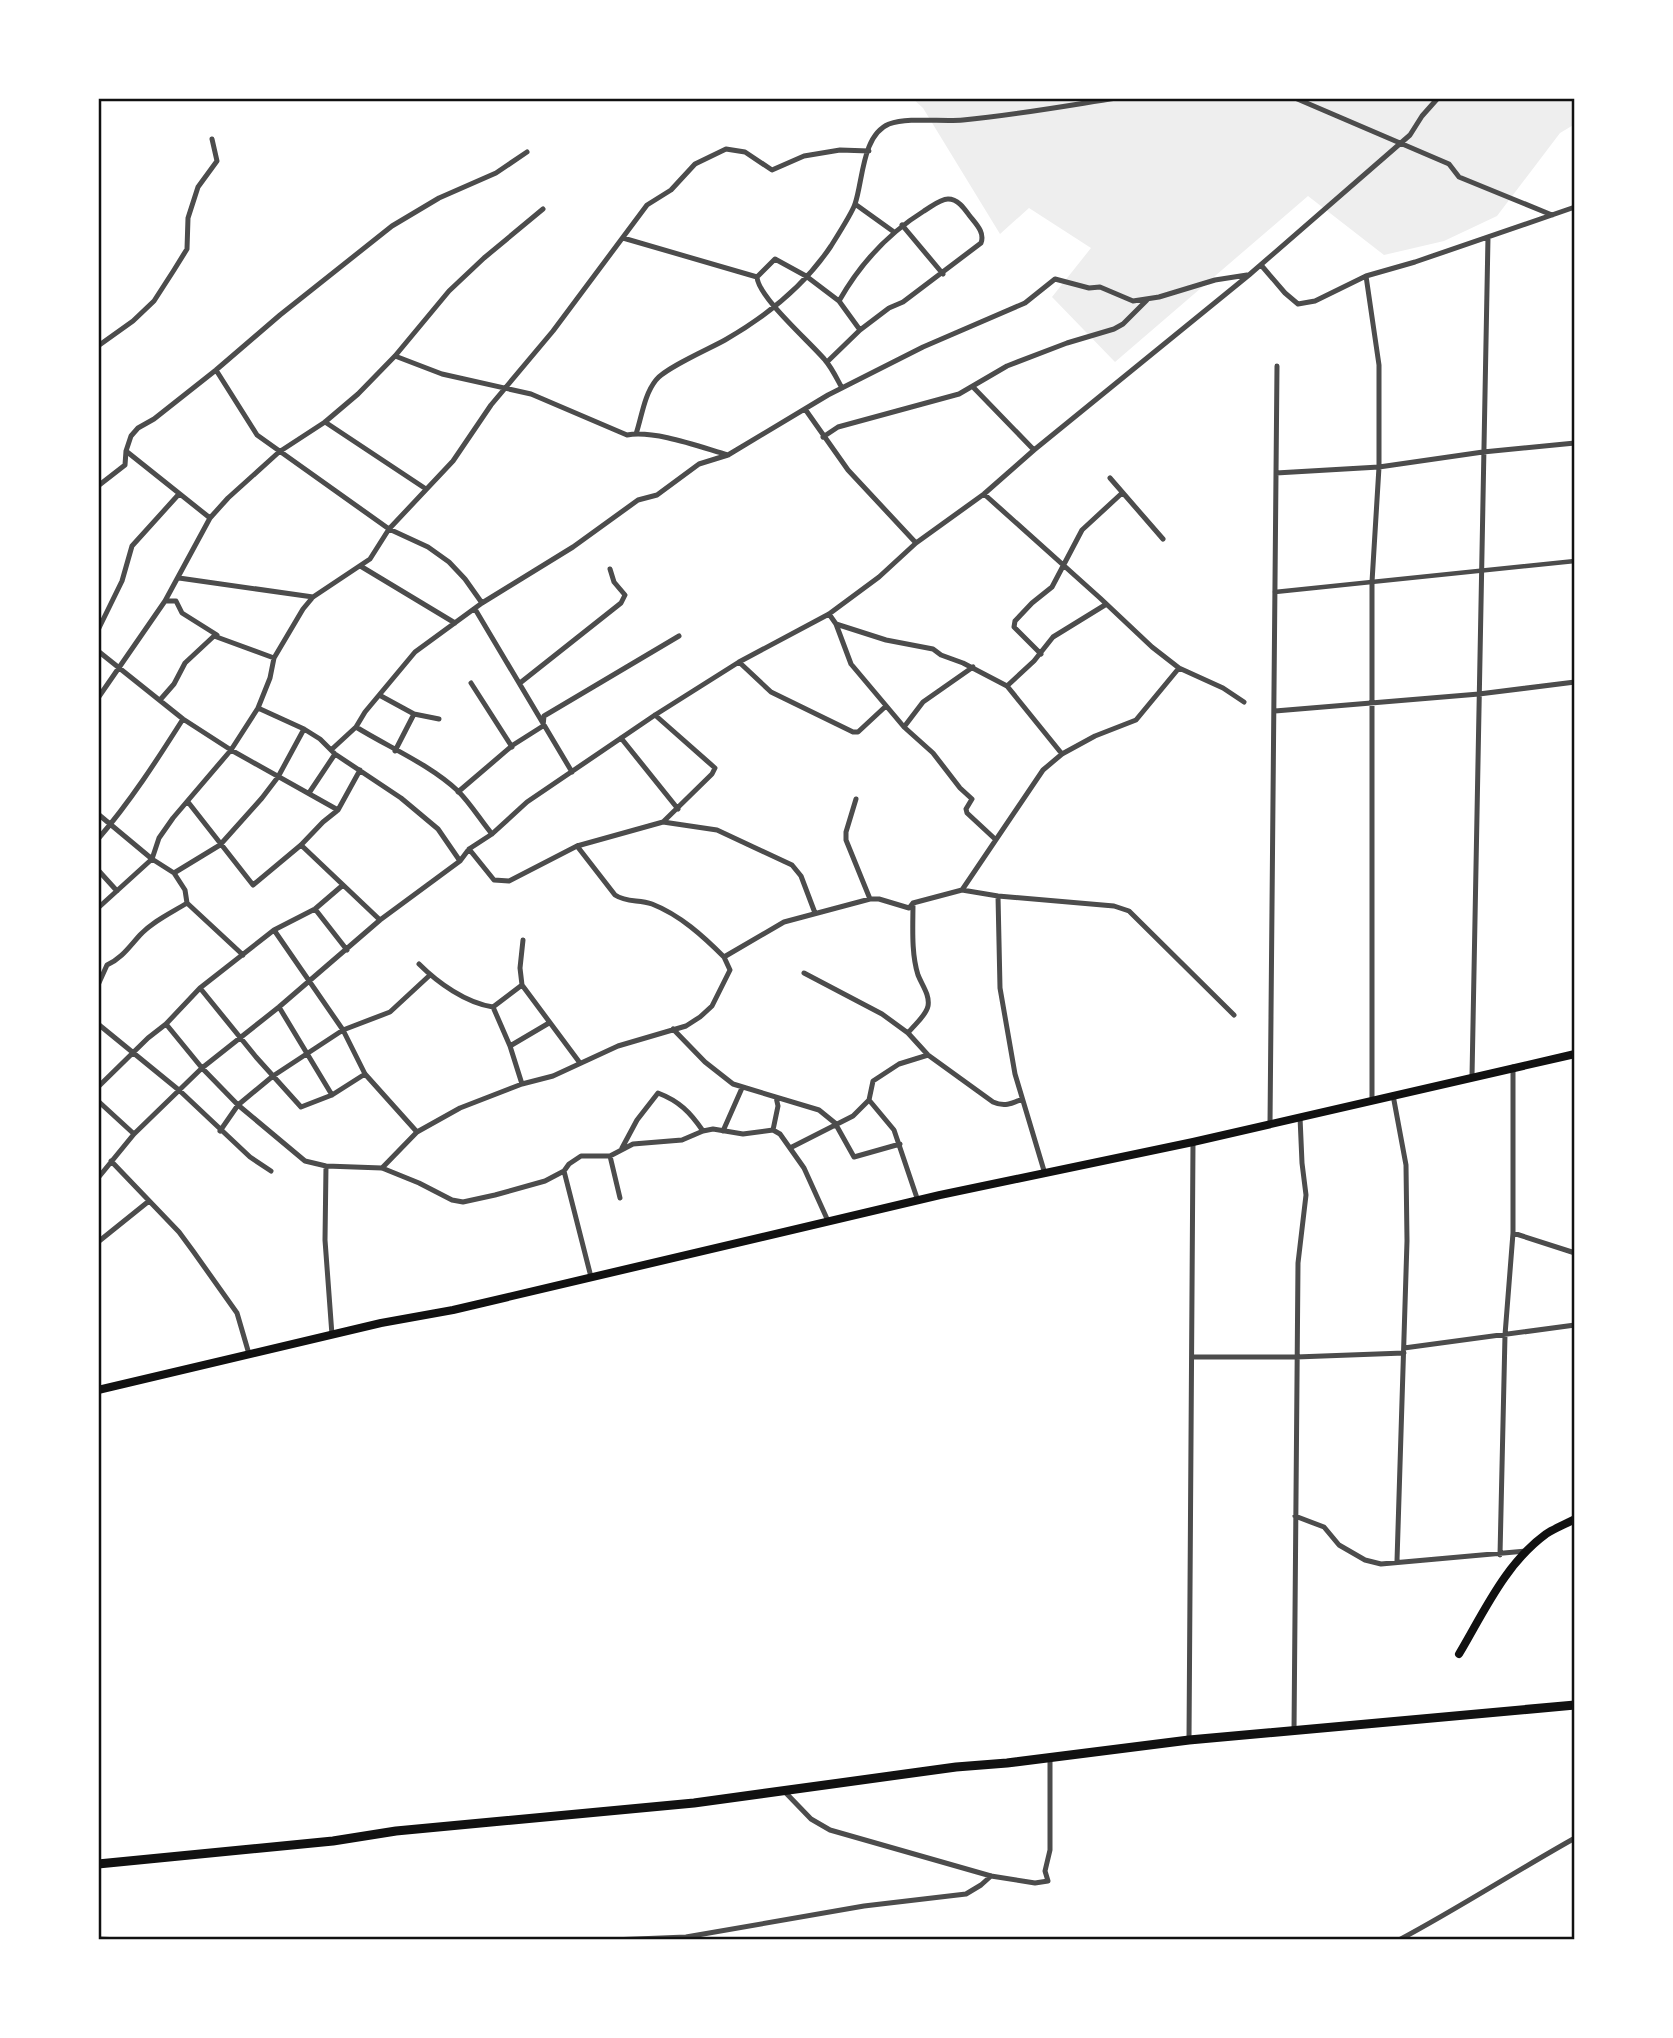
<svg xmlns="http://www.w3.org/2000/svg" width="1673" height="2038" font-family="'Exo 2',sans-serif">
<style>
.green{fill:#eee}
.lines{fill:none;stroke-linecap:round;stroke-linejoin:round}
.pedestrian{stroke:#4c4c4c;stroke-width:4.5}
.minor{stroke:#4c4c4c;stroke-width:5}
.secondary{stroke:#111;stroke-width:8}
.trunk{stroke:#111;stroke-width:9}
.neatline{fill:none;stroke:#111;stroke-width:2.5}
</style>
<rect width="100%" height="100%" fill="#fff"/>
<path class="green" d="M912,98H1575V124L1560,133L1497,216L1444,241L1384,255L1308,196L1115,362L1052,297L1091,248L1029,208L1000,234L923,108Z"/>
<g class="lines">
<path class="pedestrian" d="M1275,592L1575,561"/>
<path class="minor" d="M1295,98L1449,164L1459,177L1552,215
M855,204L894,232
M902,225L943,274
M623,238L757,277
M1261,265L1285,293L1298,304L1315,301L1366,276L1415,262L1575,207
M1366,276L1379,365V467L1372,582V1100
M839,301L806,276L775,259L757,277C758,297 810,342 825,360C832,368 837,379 842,388
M98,346L133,321L154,301L174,270L187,249L188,218L198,187L217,161L212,139
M395,356L442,374L531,394L627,435C655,430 700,447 728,455
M827,362L860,330L889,308L903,302L981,243C985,232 976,224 969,215C964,208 958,199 948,199C940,199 931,207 924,211C887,234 860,264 839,301L860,330
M216,370L257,435L389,529L428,547L449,562L465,579L482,603
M973,387L1034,450
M805,409L848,470L916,543
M325,422L426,489
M636,434C642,416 644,395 656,380C665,368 709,349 725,340C765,317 805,285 831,246C836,238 852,213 855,204C863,181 862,135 889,124C909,117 942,122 963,120C1015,115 1065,106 1116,98
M823,437L838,427L959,394L1007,366L1067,343L1114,329L1123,324L1147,300
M126,451L131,436L138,428L154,419L216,370L280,315L392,226L439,198L496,173L527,152
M1276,473L1379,467L1483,452L1575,443
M1110,478L1163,539
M98,486L125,465L126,451L210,518
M984,494L1100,598L1152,647L1179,668L1223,688L1244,702
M362,567L455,623
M179,578L313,597
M165,601H176L182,613L217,635
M475,609L572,772
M829,614L836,624L851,664L904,727L933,753L960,788L972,799L966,809L967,813L995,839
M836,624L886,640L933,649L941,655L963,663L1007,686L1034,661L1053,637L1105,605
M98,630L122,581L132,546L179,494
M98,651L183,719L231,750L338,810L360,770
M1041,654L1014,627L1015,621L1032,603L1052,587L1082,530L1121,494
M739,662L771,692L853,732H858L886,706
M471,683L512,747
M520,683L621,603L625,595L614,582L610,569
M1007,686L1062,754
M381,696L414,714L439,719
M98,698L165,601L210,518L228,498L279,452L325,422L358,394L395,356L449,291L484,258L543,209
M160,700L174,684L185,663L214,636L274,658
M258,708L304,729L320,739L335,754L401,798L438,829L460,861
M1275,711L1479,694L1575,682
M655,715L715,768L712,774L663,822
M356,727C390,748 429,764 458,791C471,804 481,821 492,834
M904,727L923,702L973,667
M621,738L678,809
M331,750L356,727L365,712L415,652L482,603L573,547L638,500L657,495L699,464L728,455L828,395L923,347L1025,303L1055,279L1089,288L1100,287L1133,301L1159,297L1215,280L1247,275
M395,751L414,714
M458,792L513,745L543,726L544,716L679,636
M309,793L335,754
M856,799L846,832V840L870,899
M188,802L253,885L301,845L323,822L338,810
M98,814L152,859L174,873L185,890L187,903L243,955
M98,839C130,802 157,760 183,719
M301,845L380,920
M577,846L615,895C627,903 639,899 652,904C680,915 703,936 724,957
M469,849L494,880L509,881L577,846L663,822L717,830L792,865L801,876L815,913
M98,870L117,891
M174,873L220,845L262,798L278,777L304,729
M962,890L998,896L1114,906L1129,911L1234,1015
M998,896L1000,988L1015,1074L1045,1174
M98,908L152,859L159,838L173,818L231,750L258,708L270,678L274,658L303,609L313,597L370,559L389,529L453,461L491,405L553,331L647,205L671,190L695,164L726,149L745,152L772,170L804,156L840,150L869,151
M315,909L347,950
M274,930L343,1030L365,1074L417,1132
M523,940L520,968L522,985L580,1063
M419,964C438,983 466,1003 493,1007L522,985
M804,973L882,1014L908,1033L928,1055L993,1102C1004,1107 1011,1104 1022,1099
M98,985L107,965C122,958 129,947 140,935C153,921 171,913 187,903
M200,988L256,1057L301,1107L332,1095L365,1074
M279,1007L332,1095
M493,1007L510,1046L522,1084
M98,1024L180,1091L250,1157L271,1171
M166,1024L202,1068L238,1105L305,1161L326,1166L382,1168L419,1183L452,1200L463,1202L495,1195L545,1181L564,1171L569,1164L581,1156H610L633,1144L682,1140L703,1131L713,1129L743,1134L773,1130L780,1134L804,1168L828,1221
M673,1029L705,1062L733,1084L819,1110L835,1123L854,1157L900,1144
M908,1033C914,1025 926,1016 928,1006C930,995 922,985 918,975C911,953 913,926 913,903
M510,1046L549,1023
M1472,1077L1488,237
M98,1087L148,1038L166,1024L200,988L274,930L315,909L343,885
M1393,1095L1406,1165L1407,1241L1397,1561
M869,1100L894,1130L918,1201
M98,1101L134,1134
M1270,1124L1277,366
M773,1130L778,1106L776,1097
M220,1131L238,1105L273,1076L343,1030L390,1012L430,975
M723,1131L742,1088
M622,1148L637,1120L658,1093C679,1101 690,1112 703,1131
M790,1148L853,1116L869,1100L873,1081L899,1064L928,1055
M610,1156L620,1198
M111,1161L179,1232L193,1251L237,1313L249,1354
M326,1166L325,1240L332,1335
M382,1168L417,1132L460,1108L522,1084L553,1076L618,1046L686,1026L700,1017L712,1006L730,970L724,957L784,922L870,899H879L909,908L913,903L962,890L1043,770L1062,754L1095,736L1136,720L1179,668
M564,1171L591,1277
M98,1178L134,1134L202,1068L279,1007L380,920L460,861L469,849L492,834L527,802L655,715L739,662L829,614L879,577L916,543L984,494L1034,450L1249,275L1410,135L1422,116L1438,98
M1513,1233L1575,1253
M98,1242L149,1201
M1404,1348L1575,1325
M1192,1357H1296L1404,1353
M1295,1516L1324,1527L1339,1545L1365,1560L1381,1564L1527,1551
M1500,1555L1505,1335L1513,1233V1067
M1294,1732L1298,1263L1306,1195L1302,1163L1300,1117
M1189,1740L1193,1142
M784,1791L811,1819L830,1830L991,1876L1035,1883L1048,1881L1045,1871L1050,1850V1757
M98,1939L121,1940
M611,1940L686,1937L864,1906L966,1894L981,1885L991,1876
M1399,1940C1459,1908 1516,1871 1575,1838"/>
<path class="secondary" d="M98,1390L381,1323L453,1310L940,1195L1193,1142L1575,1054
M1459,1654C1484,1612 1505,1564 1546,1534C1555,1528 1566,1524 1575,1519"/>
<path class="trunk" d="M98,1864L333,1841L396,1831L694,1803L956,1767L1007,1763L1189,1740L1575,1705"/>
</g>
<rect width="1673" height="2038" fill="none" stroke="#ffffff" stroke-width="200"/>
<rect x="100" y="100" width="1473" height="1838" class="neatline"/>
</svg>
